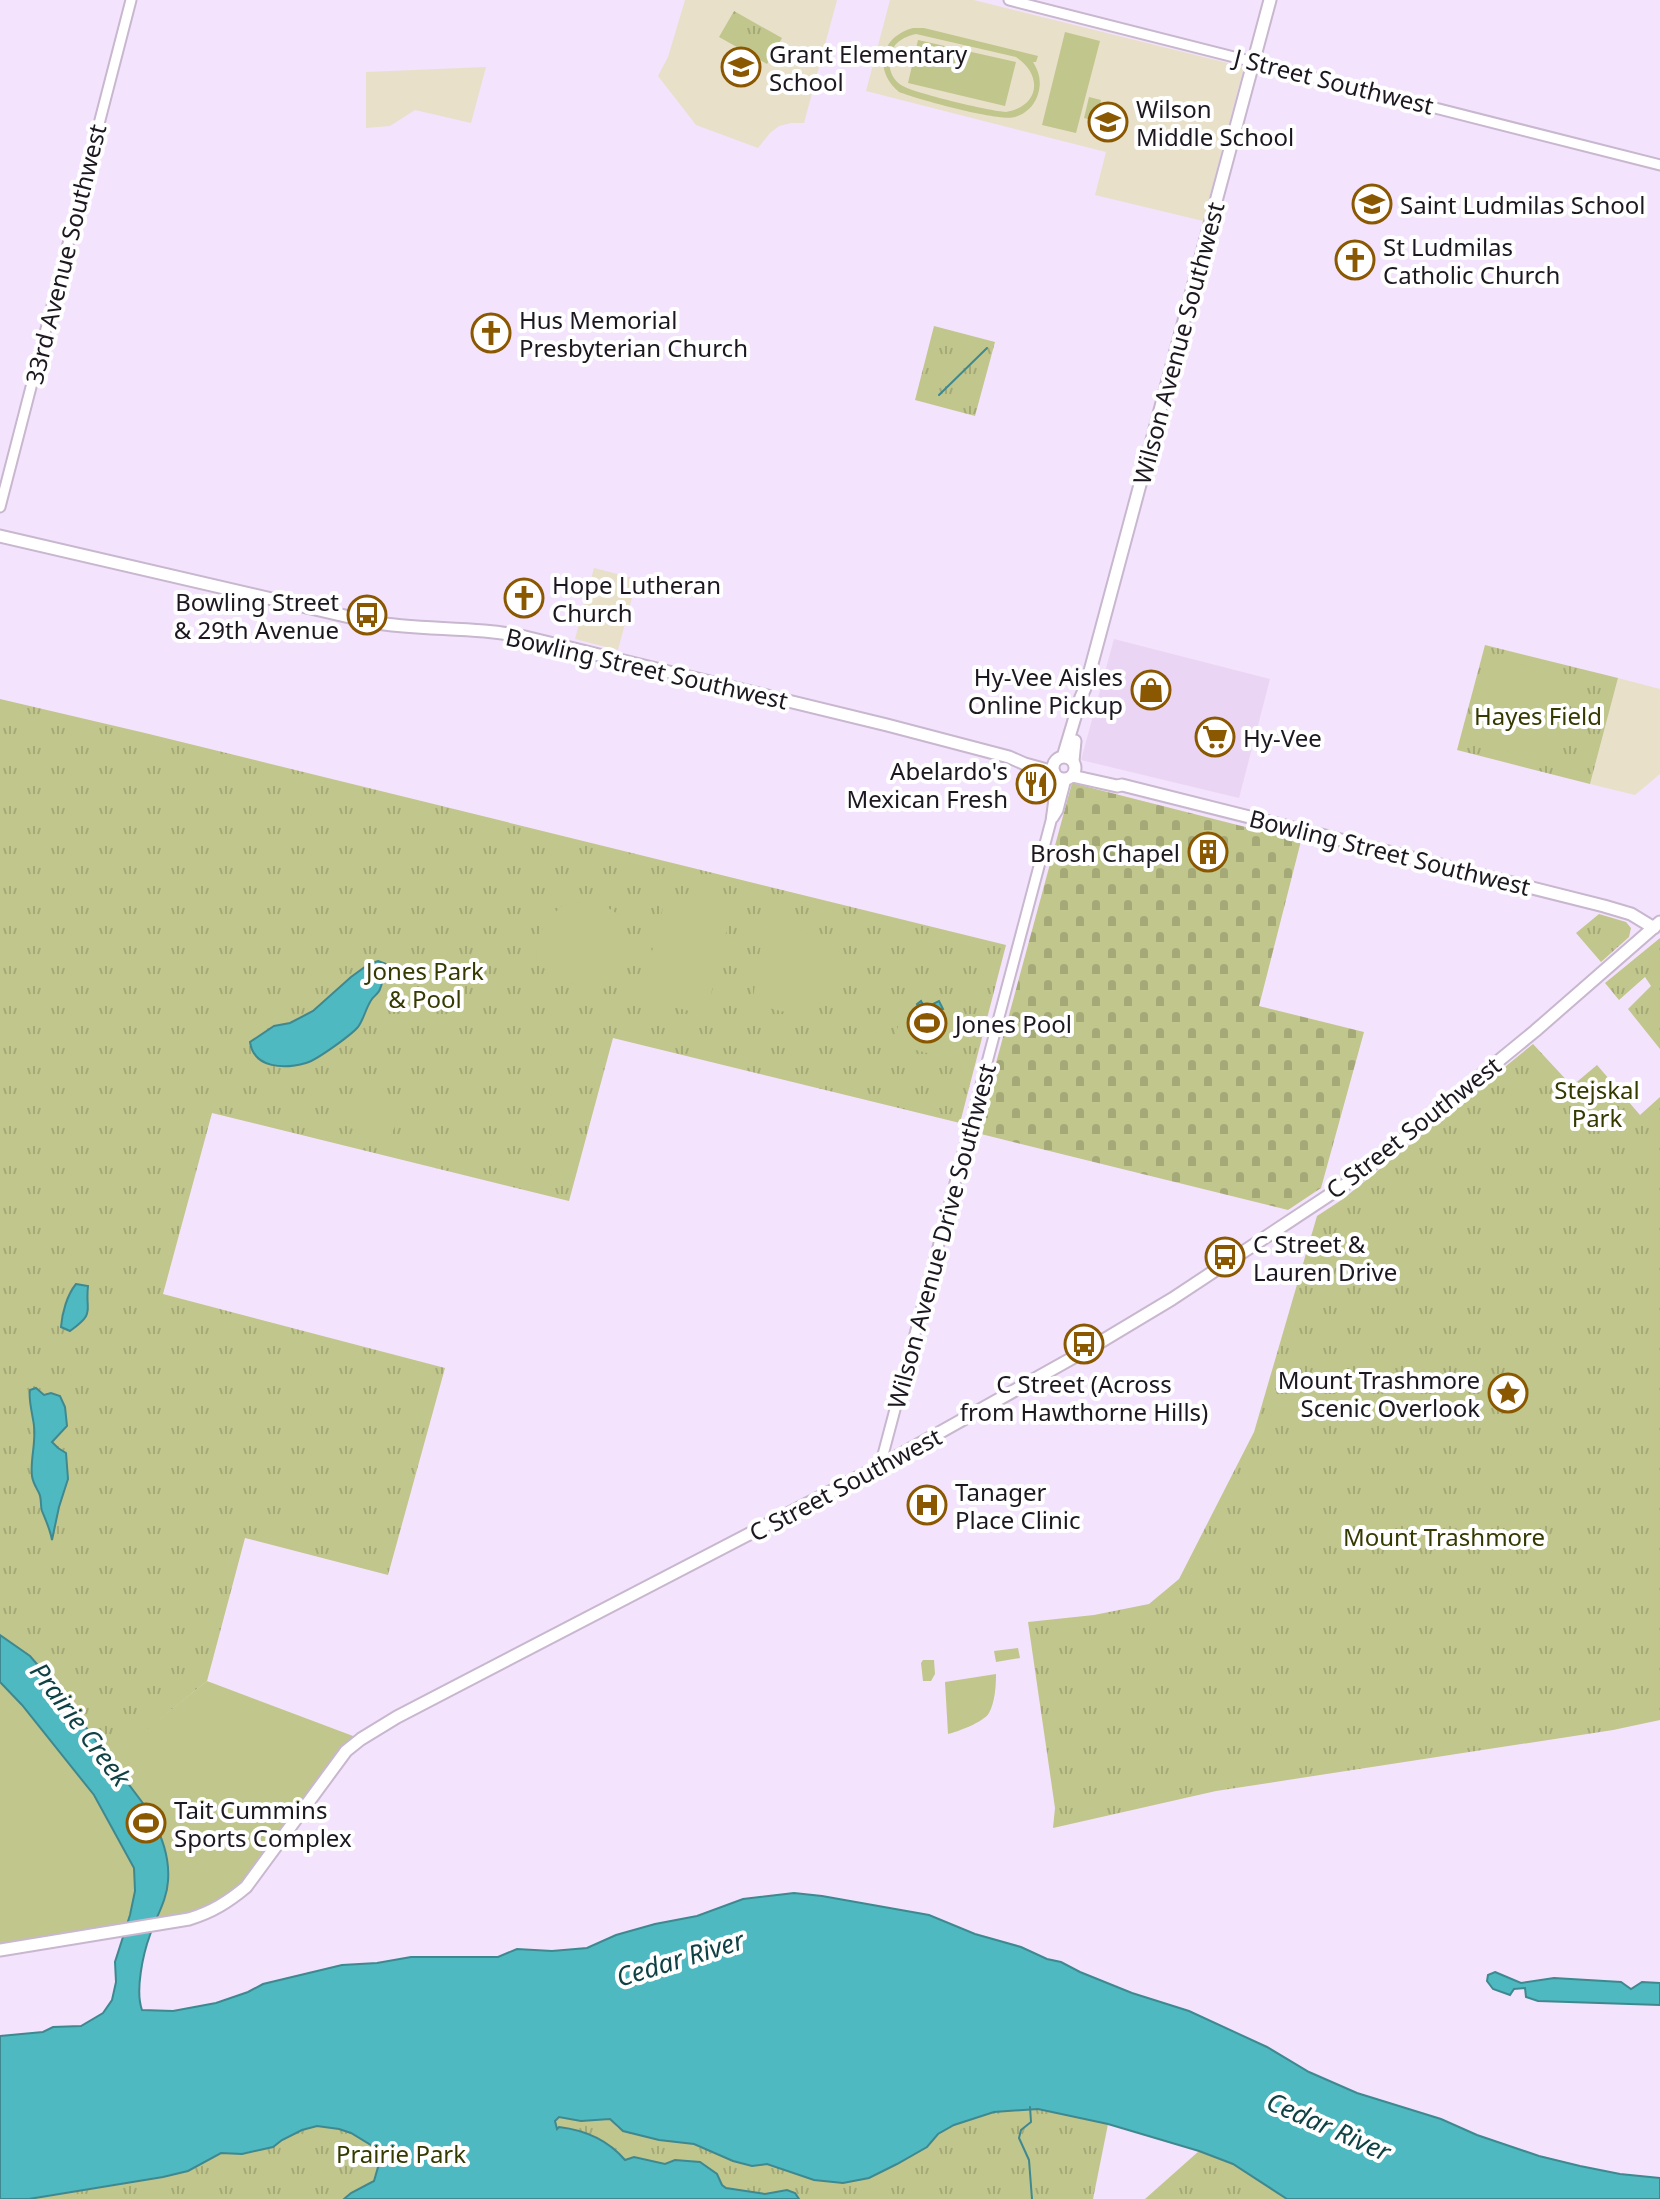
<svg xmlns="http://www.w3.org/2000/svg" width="1660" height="2199" font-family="'Noto Sans',sans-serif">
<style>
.built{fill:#ebd5f4}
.education{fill:#e9e0ca}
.grass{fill:url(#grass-tufts)}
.cemetery{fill:url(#cemetery-stones)}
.pitch{fill:#c0c68c;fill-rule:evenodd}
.water{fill:#4eb9c0;stroke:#3f8890;stroke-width:2}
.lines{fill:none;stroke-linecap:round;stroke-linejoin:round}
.stream{stroke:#3f8890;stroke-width:2}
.minor-casing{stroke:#c8b7cf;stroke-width:13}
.major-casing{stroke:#c8b7cf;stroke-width:15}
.minor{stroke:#fff;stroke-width:9}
.major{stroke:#fff;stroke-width:11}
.labels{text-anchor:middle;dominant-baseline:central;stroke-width:8;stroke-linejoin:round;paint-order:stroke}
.poi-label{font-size:24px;fill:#1d1720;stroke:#fff;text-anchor:start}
.street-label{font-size:24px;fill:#1d1720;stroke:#fff}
.park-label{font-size:24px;fill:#363900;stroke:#fff}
.water-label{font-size:26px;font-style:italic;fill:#104144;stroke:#fff}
</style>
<defs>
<pattern id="grass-tufts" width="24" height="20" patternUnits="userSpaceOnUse" patternTransform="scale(2)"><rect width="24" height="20" fill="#c0c68c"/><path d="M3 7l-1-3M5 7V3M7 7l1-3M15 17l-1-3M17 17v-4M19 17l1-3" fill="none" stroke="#a5a978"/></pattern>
<pattern id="cemetery-stones" width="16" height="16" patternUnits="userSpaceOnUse" patternTransform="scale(2)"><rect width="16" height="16" fill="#c0c68c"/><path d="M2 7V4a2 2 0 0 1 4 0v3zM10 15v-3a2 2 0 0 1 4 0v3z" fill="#a5a978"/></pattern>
</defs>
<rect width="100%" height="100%" fill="#f4e3fc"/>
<path class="built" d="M1114,639L1270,679L1239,798L1081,760Z"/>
<path class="education" d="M685,0H837L804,123H791L779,126L770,133L758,148L696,125L658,76L668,57Z
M890,0H974L1244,67L1203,221L1095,195L1106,152L866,91Z
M486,67L471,123L415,110L390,126L366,128V72Z
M594,568L637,579L618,650L575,639Z
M1618,678L1660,689V774L1635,795L1590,784Z"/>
<path class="grass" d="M734,11L782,38L767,64L719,37Z
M934,326L995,342L975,416L915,400Z
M1485,645L1618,678L1590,784L1457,750Z
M0,699L145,733L1006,945L960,1123L613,1038L569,1201L212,1113L163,1294L445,1368L388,1575L245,1538L207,1681L109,1760L48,1677L30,1656L0,1635Z
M1599,914L1626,922L1631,928L1629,937L1601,962L1576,933Z
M1660,938V1049L1628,1009L1651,986L1645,977L1619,1000L1605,983Z
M1533,1044L1572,1086L1597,1065L1640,1115L1660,1097V1720L1613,1730L1216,1791L1053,1828L1055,1808L1028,1622L1094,1615L1149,1604L1179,1579L1254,1432L1317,1216L1343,1199Z
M923,1660H934L935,1674L931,1681H923L921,1663Z
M1016,2109H1038L1108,2124L1093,2199H29L163,2177L188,2171L221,2153L242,2154L273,2147L282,2140L302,2130L317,2126L339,2129L559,2117L581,2121L610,2119L618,2128L659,2140L694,2144L733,2161L752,2166L767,2164L814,2180L843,2183L869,2178L897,2164L927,2147L938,2134L954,2125L994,2112Z
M1199,2151L1233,2164L1287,2199H1145Z"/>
<path class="cemetery" d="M1072,783L1301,841L1259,1006L1364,1032L1321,1188L1288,1210L977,1133Z"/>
<path class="pitch" d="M913,28H924L1038,56L1036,62H1033C1040,73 1042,84 1037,97C1033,107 1025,114 1015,117C999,122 917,99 899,92C873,70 880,37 913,28ZM916,34L1016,57C1043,75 1040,106 1006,112C990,111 913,93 901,85C892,79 888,68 890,58C892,43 903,37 916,34Z
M1065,32L1100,41L1076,133L1042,125Z
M918,40L1016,62L1005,106L908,83Z
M1089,97L1101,100L1096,121L1084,118Z
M1487,656L1566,675L1572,685L1551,762L1517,755L1491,744L1478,721L1476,696Z
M667,892L732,908L706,1015L640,999Z
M583,902L605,906L621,916C621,929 623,963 619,973C604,1010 558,976 537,964L536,941L548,919L563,905Z
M775,925L798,929L841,952C841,960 842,969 839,977C828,1015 781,1022 753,998L760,950L766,931Z
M909,987L961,1001L946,1058L893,1044Z
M859,1012L883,1021L879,1034L854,1025Z
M357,1082C380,1083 401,1096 396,1123C395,1129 390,1135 387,1140L347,1127L344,1119Z
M0,1635L30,1656L48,1677L109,1759L207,1681L361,1739L246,1887L209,1913L0,1950Z
M1018,1648L1020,1658L996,1662L994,1651Z
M996,1674C996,1686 995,1702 989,1713C984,1722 957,1732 948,1734L945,1682Z"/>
<path class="water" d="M378,961L386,964L387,972C382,978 383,982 380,989C379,993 375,995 372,999C366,1007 364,1019 358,1027C351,1035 317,1060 306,1063C285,1069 254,1069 250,1042L274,1026L290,1023L313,1011L351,977L369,964Z
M921,1001L925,1008L939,1001L943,1009L928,1016L929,1019L939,1023L940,1027L938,1033L934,1035L926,1030V1024L917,1004Z
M76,1284L88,1286C85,1313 96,1312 70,1331L61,1327C62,1313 67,1295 76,1284Z
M36,1388L44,1395L51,1393L60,1396L65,1407L67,1426L52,1442L58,1448L66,1453L68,1479L59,1507L52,1540C50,1529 46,1521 42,1511C40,1505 42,1499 39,1493C36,1487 33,1483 32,1476C30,1460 36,1444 34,1426C33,1416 28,1399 30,1390Z
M0,1635L30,1656L48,1677L151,1814C161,1836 170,1856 168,1881C167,1900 156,1917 150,1935C143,1954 135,1991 142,2010L173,2011L216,2003L248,1992L263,1984L342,1965L377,1963L411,1957H498L517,1949L552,1951L587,1948L616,1935L655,1924L697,1916L743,1899L794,1893L822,1896L929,1915L975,1934L1021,1947L1047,1959L1061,1962L1080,1972L1132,1993L1189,2011L1267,2047L1309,2072L1357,2093L1441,2119L1477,2135L1539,2156L1580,2166L1620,2174L1660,2178V2199H1287L1233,2164L1199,2151L1108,2124L1038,2109L994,2112L954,2125L938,2134L927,2147L897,2164L869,2178L843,2183L814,2180L767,2164L752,2166L733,2161L694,2144L659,2140L623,2131L610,2119L581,2121L559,2117L555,2121L557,2129L559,2127C584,2130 608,2140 625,2160L634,2157L665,2164L675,2160L700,2162L717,2174L722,2185L726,2188L765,2194L787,2190L795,2193L799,2199H344L351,2193L374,2181L380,2160L374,2147L351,2133L339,2129L317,2126L302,2130L282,2140L273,2147L242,2154L221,2153L188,2171L163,2177L29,2199H0V2036L43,2032L53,2027L81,2026L103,2013L112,2000L116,1982L115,1962L130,1915L135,1891L134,1868L94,1795L22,1705L0,1682Z
M1495,1972L1521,1983L1554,1978L1621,1982L1631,1989L1642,1982L1660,1983V2005L1538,2001L1526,1997L1525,1988L1514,1989L1510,1995L1493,1989L1487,1981L1488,1975Z"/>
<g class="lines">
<path class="stream" d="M939,395L987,348
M1030,2107L1031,2122L1021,2130L1019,2138L1029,2160L1032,2199"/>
<defs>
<path id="minor" d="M1009,0L1660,165
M0,507C43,338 86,169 131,0
M1053,818L1058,810L1066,779
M880,1466L1051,821L1057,777"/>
<path id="major" d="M0,536L371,622C422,631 474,626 525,637L887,725L1009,757L1025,764L1054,772
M1053 768a11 11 0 1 1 22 0a11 11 0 1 1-22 0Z
M1063,757L1081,697L1086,686L1270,0
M1073,761L1075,741
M1072,776L1117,786L1122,785L1604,906L1631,914L1654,928
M0,1950L189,1919C212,1912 228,1902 246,1887L346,1751L361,1739L397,1717L880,1466L1092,1347L1172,1299L1358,1176L1535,1031L1660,922"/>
</defs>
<use href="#minor" class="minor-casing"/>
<use href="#major" class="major-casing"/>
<use href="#minor" class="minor"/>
<use href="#major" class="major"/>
</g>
<defs>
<symbol id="school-ring" viewBox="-11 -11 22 22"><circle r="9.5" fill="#fff" stroke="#8b5802" stroke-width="1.5"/><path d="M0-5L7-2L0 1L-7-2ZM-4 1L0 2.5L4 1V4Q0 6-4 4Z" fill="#8b5802"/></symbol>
<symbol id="church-ring" viewBox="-11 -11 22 22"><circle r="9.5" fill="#fff" stroke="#8b5802" stroke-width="1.5"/><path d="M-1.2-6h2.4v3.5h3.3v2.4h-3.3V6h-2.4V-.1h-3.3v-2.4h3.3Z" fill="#8b5802"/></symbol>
<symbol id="bus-ring" viewBox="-11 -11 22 22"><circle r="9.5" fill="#fff" stroke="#8b5802" stroke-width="1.5"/><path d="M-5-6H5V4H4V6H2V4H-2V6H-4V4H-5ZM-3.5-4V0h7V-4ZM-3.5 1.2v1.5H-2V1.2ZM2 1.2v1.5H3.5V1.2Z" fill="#8b5802"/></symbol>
<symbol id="shop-ring" viewBox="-11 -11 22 22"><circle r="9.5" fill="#fff" stroke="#8b5802" stroke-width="1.5"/><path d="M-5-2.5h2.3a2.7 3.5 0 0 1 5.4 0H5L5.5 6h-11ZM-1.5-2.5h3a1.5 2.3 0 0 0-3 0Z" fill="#8b5802"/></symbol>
<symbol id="supermarket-ring" viewBox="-11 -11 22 22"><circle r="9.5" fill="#fff" stroke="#8b5802" stroke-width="1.5"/><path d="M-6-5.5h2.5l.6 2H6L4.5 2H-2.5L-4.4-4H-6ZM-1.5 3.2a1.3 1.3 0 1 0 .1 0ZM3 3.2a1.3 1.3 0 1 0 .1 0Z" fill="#8b5802"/></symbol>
<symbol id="restaurant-ring" viewBox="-11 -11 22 22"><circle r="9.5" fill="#fff" stroke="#8b5802" stroke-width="1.5"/><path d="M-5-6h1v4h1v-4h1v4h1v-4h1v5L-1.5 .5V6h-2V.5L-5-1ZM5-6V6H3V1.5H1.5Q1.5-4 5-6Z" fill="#8b5802"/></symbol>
<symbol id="building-ring" viewBox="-11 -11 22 22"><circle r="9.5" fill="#fff" stroke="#8b5802" stroke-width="1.5"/><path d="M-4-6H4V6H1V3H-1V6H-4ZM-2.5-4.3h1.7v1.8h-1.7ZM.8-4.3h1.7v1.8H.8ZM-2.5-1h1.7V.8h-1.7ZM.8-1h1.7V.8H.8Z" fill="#8b5802"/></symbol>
<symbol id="stadium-ring" viewBox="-11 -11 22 22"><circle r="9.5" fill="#fff" stroke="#8b5802" stroke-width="1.5"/><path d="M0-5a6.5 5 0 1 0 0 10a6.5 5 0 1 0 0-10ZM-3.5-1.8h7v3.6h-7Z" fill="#8b5802"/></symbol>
<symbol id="sight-ring" viewBox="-11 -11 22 22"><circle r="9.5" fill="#fff" stroke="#8b5802" stroke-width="1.5"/><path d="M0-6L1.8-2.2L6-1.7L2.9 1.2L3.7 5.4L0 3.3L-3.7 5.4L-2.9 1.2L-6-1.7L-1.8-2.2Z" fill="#8b5802"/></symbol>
<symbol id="hospital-ring" viewBox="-11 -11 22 22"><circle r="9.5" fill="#fff" stroke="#8b5802" stroke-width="1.5"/><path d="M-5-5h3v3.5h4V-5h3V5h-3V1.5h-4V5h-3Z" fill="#8b5802"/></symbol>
</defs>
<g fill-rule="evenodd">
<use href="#school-ring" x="719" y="45" width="44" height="44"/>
<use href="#school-ring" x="1086" y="100" width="44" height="44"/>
<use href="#school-ring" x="1350" y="182" width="44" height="44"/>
<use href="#church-ring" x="1333" y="238" width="44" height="44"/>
<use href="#church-ring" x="469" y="311" width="44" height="44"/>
<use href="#church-ring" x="502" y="576" width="44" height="44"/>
<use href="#bus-ring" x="345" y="593" width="44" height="44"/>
<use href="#shop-ring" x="1129" y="668" width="44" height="44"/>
<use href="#supermarket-ring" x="1193" y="715" width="44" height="44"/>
<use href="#restaurant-ring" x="1014" y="762" width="44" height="44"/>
<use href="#building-ring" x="1186" y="830" width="44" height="44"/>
<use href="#stadium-ring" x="905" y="1001" width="44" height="44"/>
<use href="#bus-ring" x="1203" y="1235" width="44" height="44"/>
<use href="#bus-ring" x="1062" y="1322" width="44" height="44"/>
<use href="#sight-ring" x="1486" y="1371" width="44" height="44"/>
<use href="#hospital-ring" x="905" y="1483" width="44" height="44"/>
<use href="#stadium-ring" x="124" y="1801" width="44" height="44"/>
</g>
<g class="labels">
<g class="poi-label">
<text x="769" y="53">Grant Elementary<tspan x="769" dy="28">School</tspan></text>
<text x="1136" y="108">Wilson<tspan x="1136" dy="28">Middle School</tspan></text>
<text x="1400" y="204">Saint Ludmilas School</text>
<text x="1383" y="246">St Ludmilas<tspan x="1383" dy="28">Catholic Church</tspan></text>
<text x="519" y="319">Hus Memorial<tspan x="519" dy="28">Presbyterian Church</tspan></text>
<text x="552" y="584">Hope Lutheran<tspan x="552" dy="28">Church</tspan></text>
<text x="339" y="601" text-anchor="end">Bowling Street<tspan x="339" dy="28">&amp; 29th Avenue</tspan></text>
<text x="1123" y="676" text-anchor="end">Hy-Vee Aisles<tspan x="1123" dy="28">Online Pickup</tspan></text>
<text x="1243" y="737">Hy-Vee</text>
<text x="1008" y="770" text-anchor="end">Abelardo's<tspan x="1008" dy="28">Mexican Fresh</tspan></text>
<text x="1180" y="852" text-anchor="end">Brosh Chapel</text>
<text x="955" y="1023">Jones Pool</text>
<text x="1253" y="1243">C Street &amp;<tspan x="1253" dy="28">Lauren Drive</tspan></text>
<text x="1480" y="1379" text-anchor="end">Mount Trashmore<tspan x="1480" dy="28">Scenic Overlook</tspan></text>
<text x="1084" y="1383" text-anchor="middle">C Street (Across<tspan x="1084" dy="28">from Hawthorne Hills)</tspan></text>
<text x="955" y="1491">Tanager<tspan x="955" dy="28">Place Clinic</tspan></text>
<text x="174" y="1809">Tait Cummins<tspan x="174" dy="28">Sports Complex</tspan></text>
</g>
<g class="street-label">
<text transform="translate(1334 81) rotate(14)">J Street Southwest</text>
<text transform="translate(65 254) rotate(-76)">33rd Avenue Southwest</text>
<text transform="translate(1178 343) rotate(-75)">Wilson Avenue Southwest</text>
<text transform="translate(647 668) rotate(13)">Bowling Street Southwest</text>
<text transform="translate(1390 852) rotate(14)">Bowling Street Southwest</text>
<text transform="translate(1413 1127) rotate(-38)">C Street Southwest</text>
<text transform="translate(941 1236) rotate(-75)">Wilson Avenue Drive Southwest</text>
<text transform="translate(845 1484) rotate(-28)">C Street Southwest</text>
</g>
<g class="park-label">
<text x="1538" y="715">Hayes Field</text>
<text x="425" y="970">Jones Park<tspan x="425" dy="28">&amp; Pool</tspan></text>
<text x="1597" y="1089">Stejskal<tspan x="1597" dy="28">Park</tspan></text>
<text x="1444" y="1536">Mount Trashmore</text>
<text x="401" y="2153">Prairie Park</text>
</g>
<g class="water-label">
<text transform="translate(81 1724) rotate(53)">Prairie Creek</text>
<text transform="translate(680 1958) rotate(-17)">Cedar River</text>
<text transform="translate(1329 2126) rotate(24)">Cedar River</text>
</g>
</g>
</svg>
